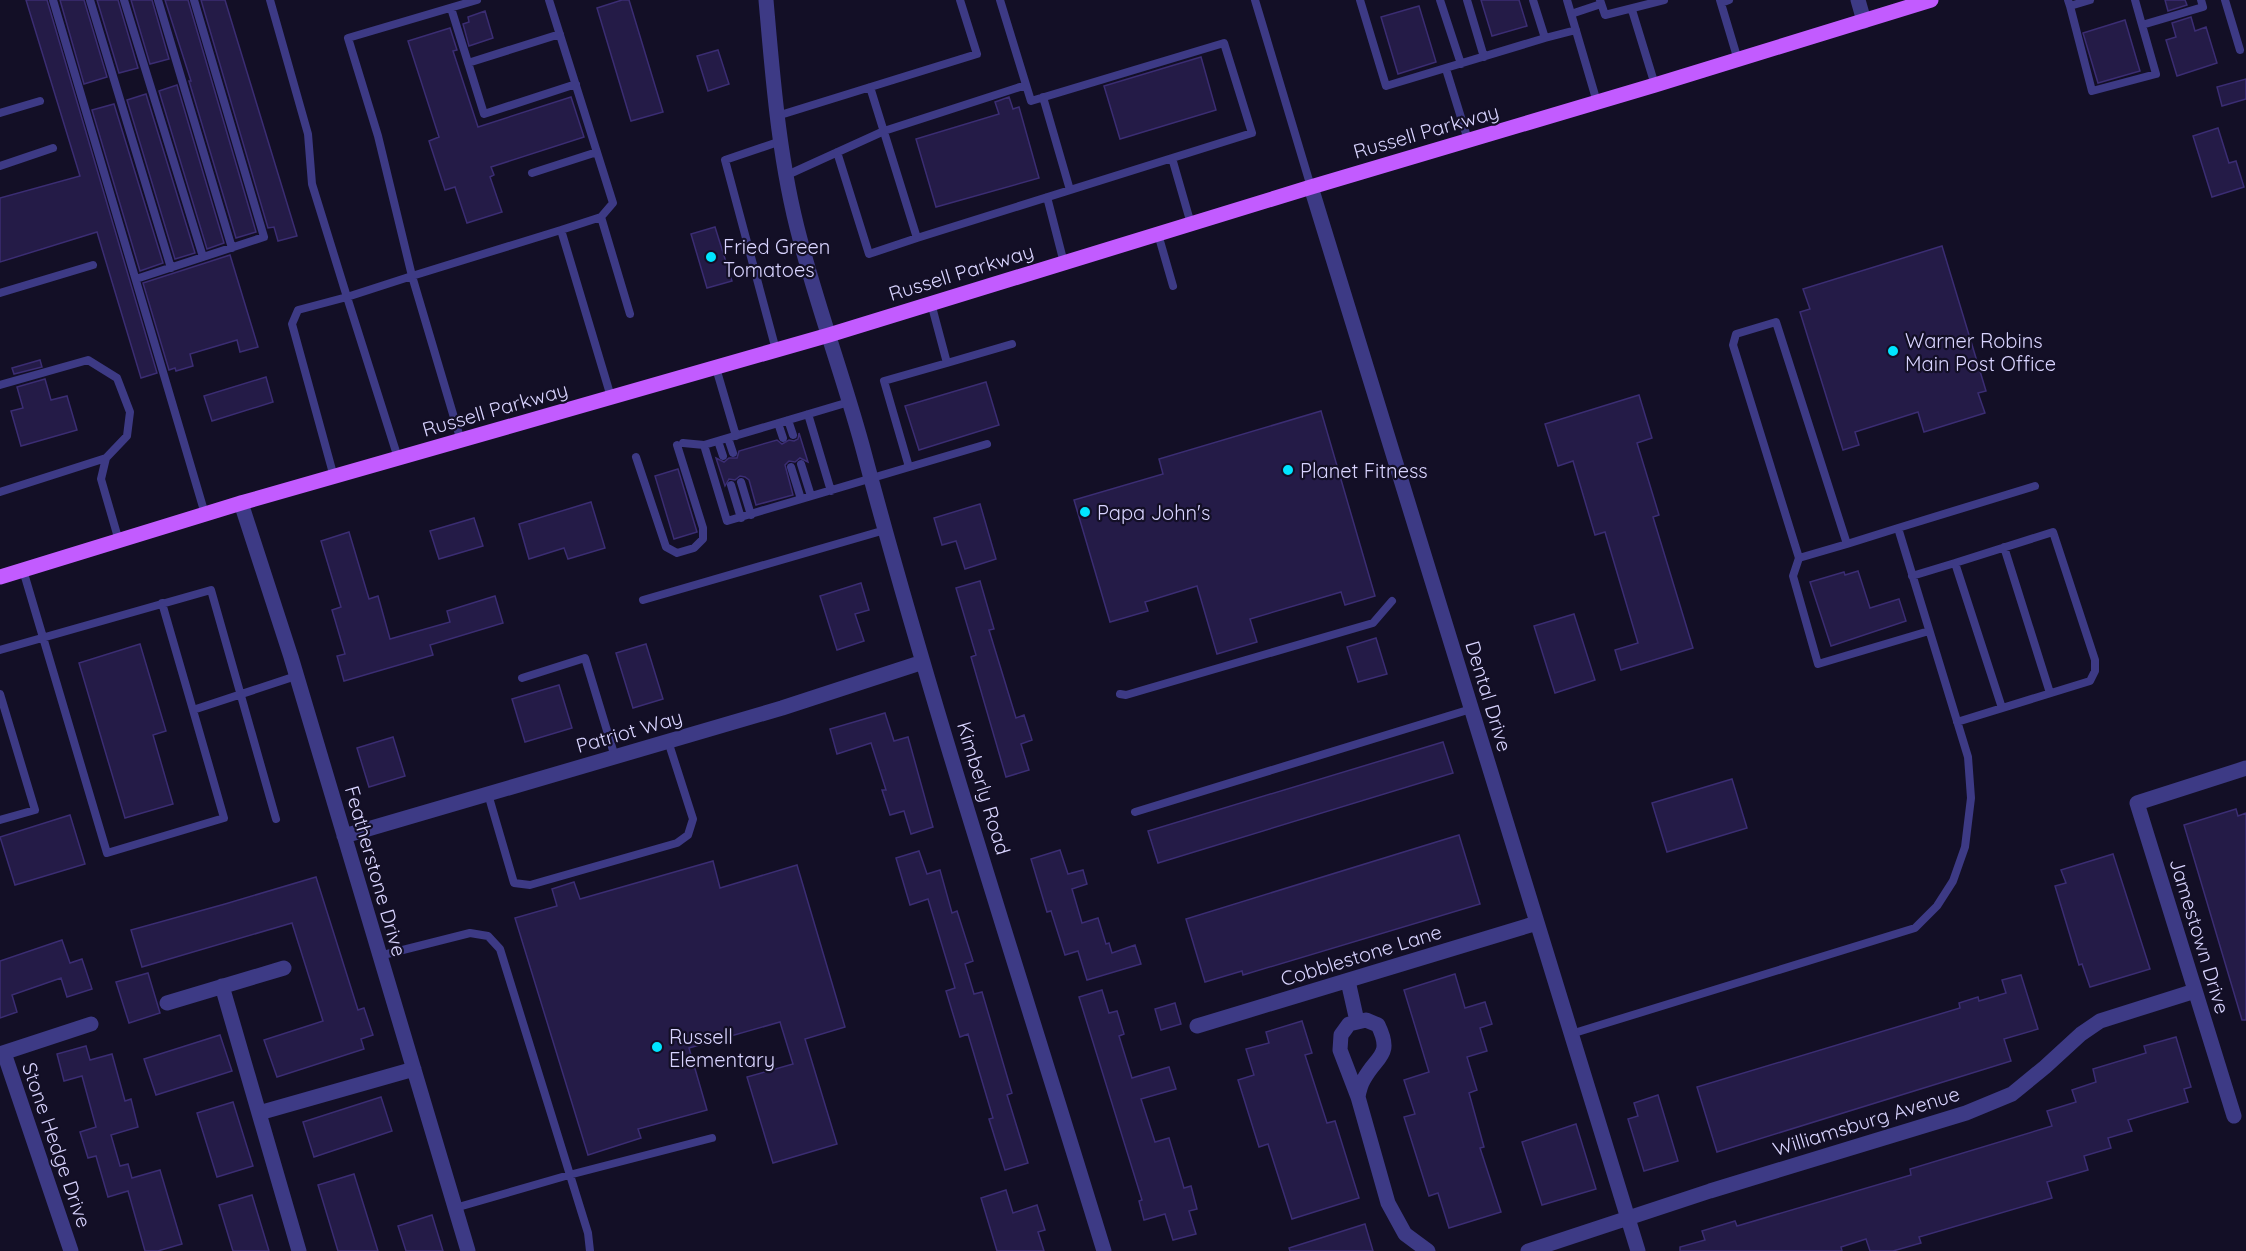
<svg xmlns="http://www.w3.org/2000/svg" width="2246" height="1251" font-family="Quicksand,sans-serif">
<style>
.building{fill:#241b47;stroke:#3b2d73;stroke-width:1.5}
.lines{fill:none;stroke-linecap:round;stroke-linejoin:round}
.service{stroke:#3d3a85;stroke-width:8}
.minor{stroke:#3d3a85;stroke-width:15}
.primary{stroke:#c25bff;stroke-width:15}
.poi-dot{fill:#00e5ff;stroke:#130f26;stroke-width:2}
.labels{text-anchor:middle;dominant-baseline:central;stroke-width:4.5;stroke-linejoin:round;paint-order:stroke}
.street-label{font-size:20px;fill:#d9d4ff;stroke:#130f26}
.poi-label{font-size:20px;fill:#d9d4ff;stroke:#130f26;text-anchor:start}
</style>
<rect width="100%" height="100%" fill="#130f26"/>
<path class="building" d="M26,0H47L157,373L141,378L97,232L0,262V198L80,176Z
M60,0H84L107,77L84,84Z
M97,0H118L138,68L119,73Z
M131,0H152L169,59L150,64Z
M165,0H188L256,232L236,238L189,81H191Z
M201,0H225L297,236L278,241L274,227L268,228Z
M622,0H629L663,112L631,121L597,8Z
M1481,0H1519L1527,26L1492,36Z
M2165,0H2185L2187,5L2168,11Z
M1419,6L1436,62L1398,74L1381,17Z
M485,11L493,38L469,46L463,24L469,22L468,17Z
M2191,17L2195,31L2206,27L2217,63L2177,76L2166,40L2176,37L2172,23Z
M2125,20L2140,71L2098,83L2083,33Z
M450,28L457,50L453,51L478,127L571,97L584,137L491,167L494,175L490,177L502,212L467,223L455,187L445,190L429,141L439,137L408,41Z
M718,50L729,84L708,91L697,56Z
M1201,57L1216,110L1120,139L1104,86Z
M2246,79V99L2222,106L2217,87Z
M177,85L224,243L207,249L159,91Z
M146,94L195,253L175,259L127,100Z
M1009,97L1013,109L1019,107L1039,178L936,207L916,139L999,114L995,102Z
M114,104L163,263L140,271L92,110Z
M2218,128L2229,163L2236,161L2244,187L2212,197L2193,136Z
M715,227L732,281L707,288L691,234Z
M1942,246L1986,391L1978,393L1985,413L1924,432L1918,412L1855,432L1859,445L1843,450L1800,312L1810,309L1803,289Z
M230,255L258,347L240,352L237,340L190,354L193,366L176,371L175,368L169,370L143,283Z
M40,360L42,367L14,374L12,368Z
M266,377L273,402L212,421L204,396Z
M45,379L51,400L67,396L77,430L21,446L11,411L23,408L17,387Z
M986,382L999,425L919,450L905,406Z
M1639,395L1652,438L1637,443L1659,515L1653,517L1693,648L1621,670L1615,650L1638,643L1605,532L1595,535L1573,461L1558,466L1545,424Z
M1321,411L1375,596L1345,605L1341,592L1250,619L1257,642L1217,654L1197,586L1145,602L1148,611L1110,622L1074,500L1163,474L1159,459Z
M799,433L808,462L800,458L795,462L789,461L785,465L793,495L756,505L749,480L745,477L740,476L735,480L729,479L725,486L716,458L724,462L729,458H737L739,451L777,440L782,444L789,440L794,441L798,439Z
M678,469L697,532L674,539L655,476Z
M591,502L605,548L568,559L564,548L529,559L519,524Z
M980,504L996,559L965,569L956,541L942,545L934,518Z
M474,518L483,546L439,559L430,531Z
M349,532L369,599L378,596L390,639L450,622L447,611L495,596L503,623L430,645L433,655L344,681L337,656L345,654L332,610L341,607L321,541Z
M1858,571L1870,608L1899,599L1906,621L1831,646L1810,582L1844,572L1845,575Z
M980,581L994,629L989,630L1016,718L1024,715L1032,740L1021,744L1029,770L1006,777L971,657L976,655L956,588Z
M861,583L869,610L855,614L864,641L837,650L820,596Z
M1574,614L1595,680L1555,693L1534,626Z
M1376,638L1387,674L1358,682L1347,647Z
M140,644L166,731L153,735L173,804L125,818L79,663Z
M646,644L663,699L633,708L616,653Z
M559,685L572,728L525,742L512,699Z
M885,713L894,741L908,737L933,827L911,834L904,811L890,815L882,790H886L871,743L837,754L830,729Z
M393,737L405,776L369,787L357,748Z
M1443,742L1453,773L1158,863L1148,831Z
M1732,779L1747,828L1667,852L1652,803Z
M2236,809L2238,816L2246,813V1020H2242L2184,825Z
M70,815L85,864L15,885L0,837Z
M1459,835L1480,904L1243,975L1242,971L1205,982L1186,919Z
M1060,850L1068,874L1083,870L1087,884L1072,889L1082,923L1098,918L1106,944L1109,943L1112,953L1135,945L1141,964L1087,980L1078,951L1065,955L1051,911L1047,912L1031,859Z
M919,851L927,874L940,870L952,913L957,911L973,961L965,964L974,994L982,992L1012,1093L1007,1095L1028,1163L1005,1170L989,1119L993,1118L968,1034L960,1037L946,991L955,988L928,899L910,905L896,858Z
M2113,854L2150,969L2090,987L2082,964L2079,965L2055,886L2066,883L2061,870Z
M713,861L720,888L797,865L845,1027L805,1039L837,1144L773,1163L747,1077L793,1064L780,1022L689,1048L707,1110L638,1129L641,1138L588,1155L515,918L557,906L552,889L574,882L580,899Z
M316,877L358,1010L364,1008L373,1035L361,1039L364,1049L277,1077L264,1040L323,1021L292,923L142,967L131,930L225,904Z
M62,940L70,963L82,959L92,989L67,997L61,978L12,995L17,1012L0,1018V961Z
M148,973L160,1013L129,1023L116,982Z
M1455,974L1465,1008L1485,1002L1492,1024L1480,1028L1487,1051L1467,1057L1477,1090L1469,1093L1484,1147L1480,1148L1501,1212L1449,1228L1438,1193L1429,1196L1404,1117L1415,1114L1404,1080L1429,1072L1404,990Z
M2021,975L2038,1029L2004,1039L2011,1061L1717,1152L1697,1087L1960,1008L1959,1003L1978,997L1979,1001L2006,993L2002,980Z
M1102,990L1109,1013L1117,1011L1124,1034L1119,1036L1132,1078L1169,1067L1176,1089L1141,1099L1155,1142L1169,1138L1184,1188L1191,1186L1197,1209L1189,1211L1196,1234L1173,1240L1165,1214L1144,1220L1139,1201L1142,1200L1079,997Z
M1175,1003L1181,1024L1161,1030L1155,1009Z
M1302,1021L1312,1053L1305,1055L1327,1123L1335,1121L1359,1198L1292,1219L1268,1144L1259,1147L1238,1080L1254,1075L1246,1049L1269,1043L1266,1032Z
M220,1035L232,1071L156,1095L144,1059Z
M2176,1037L2191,1087L2184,1089L2188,1102L2128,1120L2132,1131L2108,1138L2111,1148L2084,1156L2088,1170L2047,1182L2052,1198L1919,1237L1921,1243L1893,1251H1870L1866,1239L1841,1247L1842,1251H1680V1247L1705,1240L1702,1231L1735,1221L1737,1226L1911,1175L1910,1169L2052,1126L2047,1111L2076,1102L2072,1090L2096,1082L2093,1069L2146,1053L2144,1046Z
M86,1046L90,1060L112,1054L125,1101L131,1099L138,1127L111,1135L120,1166L128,1164L132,1178L160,1170L182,1244L158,1251H145L128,1191L108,1197L96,1156L88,1158L80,1132L96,1127L82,1076L64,1081L57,1054Z
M1658,1095L1678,1161L1644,1171L1628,1119L1638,1116L1634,1103Z
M381,1097L392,1131L314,1157L303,1122Z
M233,1102L253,1166L217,1177L197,1113Z
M1576,1124L1596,1189L1542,1205L1522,1142Z
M354,1174L378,1251H338L318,1185Z
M1006,1190L1013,1213L1037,1205L1045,1230L1038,1232L1044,1251H997L981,1198Z
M252,1195L269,1251H233L219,1205Z
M432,1215L443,1251H406L398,1226Z
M1365,1224L1373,1251H1290L1289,1248Z"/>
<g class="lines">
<path class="service" d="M53,0L205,514
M90,0L171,268
M124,0L203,257
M158,0L232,248
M270,0L308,134L312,184L347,297L298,310L292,324L334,477
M549,0L613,203L601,217
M1255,0L1311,187
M1360,0L1386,86L1545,38L1533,0
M1440,0L1461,64
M1467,0L1484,57
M1567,0L1597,102
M1600,0L1605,15L1664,0
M1720,0L1738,60
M2068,0L2070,6L2090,0
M2135,0L2142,25L2203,7L2201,0
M2225,0L2240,50
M1721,3L1729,0
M2070,6L2092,91L2156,74L2142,25
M451,8L484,114L576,84
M1632,10L1655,85
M1571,14L1601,4
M1545,38L1576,30
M468,63L560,34
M1446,69L1468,140
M870,87L917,238L1252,133L1224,43L1031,101L1000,0
M1043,97L1070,190
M0,113L40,101
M777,116L977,54L960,0
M837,152L869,254L917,238
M1172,158L1191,224
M0,166L53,148
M532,173L597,152
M785,176L884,131L1026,85
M1047,197L1064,263
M561,230L601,217L630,314
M1158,234L1173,286
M136,279L264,237L194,0
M0,293L93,265
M931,303L947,363L1012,344
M776,350L725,160L781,141
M716,368L736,436
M0,385L88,360L117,378L130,412L127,436L106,458L101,479L119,541
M849,402L704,445L727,521L987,444
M808,414L831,491
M788,420L793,435
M778,423L783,438
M728,438L733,453
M461,441L412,276L561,230L611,397
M718,441L723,456
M683,443L704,445
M636,457L666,547L677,553L694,548L703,539V528L677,445
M398,458L347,297L412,276L378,136L348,38L477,0
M801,464L811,496
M791,467L801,499
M909,467L884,381L947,363
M741,482L751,515
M731,485L741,518
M0,492L106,458
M1898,528L2035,486
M2004,547L2050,693
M1799,558L1793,576L1818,664L1929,631
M23,570L107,853L224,818L193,710
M1912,576L1955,563
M643,600L885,530
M162,603L193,710L296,676
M0,650L211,590L276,819
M522,678L585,658L615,757
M0,694L35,810L0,820
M1120,694L1126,695L1373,623L1392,601
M1957,722L2090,681L2095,671V660L2053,532L1955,563L2002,708
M488,794L514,883L530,885L677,843L688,835L693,819L668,741
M1135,812L1471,709
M379,956L470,933L488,936L500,949L588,1233L590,1251
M1571,1034L1915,928L1937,906L1953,881L1965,847L1971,798L1968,757L1898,528L1847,544L1776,322L1736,334L1733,345L1799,558L1847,544
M455,1208L569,1175L712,1138"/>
<path class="minor" d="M766,0C773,80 779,161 800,239C818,308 843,376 862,445C934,716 1022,983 1104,1251
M1858,0L1864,21
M1311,187L1638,1251
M241,503L291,657L468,1251
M344,836L782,708L923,662
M1348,981L1357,1021
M222,986L299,1251
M167,1003L284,968
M1197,1026L1537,923
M4,1053L71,1251
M0,1054L91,1024
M1358,1097C1359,1091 1361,1084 1364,1079C1377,1055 1393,1056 1378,1025L1366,1020L1349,1024L1341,1035L1340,1050L1358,1097L1388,1203L1405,1234L1428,1251
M259,1113L414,1069
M2234,1116L2137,803L2246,768
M1528,1251L1710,1191L1966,1113L2012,1094L2045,1067L2081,1034L2100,1021L2195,991"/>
<path class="primary" d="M0,577L241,503L829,335L1311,187L1655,85L1931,0"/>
</g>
<g class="poi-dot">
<circle cx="711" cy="257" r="6"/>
<circle cx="1893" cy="351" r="6"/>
<circle cx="1288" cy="470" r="6"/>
<circle cx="1085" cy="512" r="6"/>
<circle cx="657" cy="1047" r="6"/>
</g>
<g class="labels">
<g class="street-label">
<text transform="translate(1426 131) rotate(-16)">Russell Parkway</text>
<text transform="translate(961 272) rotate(-17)">Russell Parkway</text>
<text transform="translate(495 409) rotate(-16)">Russell Parkway</text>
<text transform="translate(1489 696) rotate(73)">Dental Drive</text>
<text transform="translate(629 731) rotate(-16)">Patriot Way</text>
<text transform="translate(984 788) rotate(73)">Kimberly Road</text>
<text transform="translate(376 871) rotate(74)">Featherstone Drive</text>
<text transform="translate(2200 936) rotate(73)">Jamestown Drive</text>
<text transform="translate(1361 955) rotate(-17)">Cobblestone Lane</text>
<text transform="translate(1866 1121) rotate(-17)">Williamsburg Avenue</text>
<text transform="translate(57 1145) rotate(71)">Stone Hedge Drive</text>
</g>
<g class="poi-label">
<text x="723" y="246">Fried Green<tspan x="723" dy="23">Tomatoes</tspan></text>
<text x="1905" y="340">Warner Robins<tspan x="1905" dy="23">Main Post Office</tspan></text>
<text x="1300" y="470">Planet Fitness</text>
<text x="1097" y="512">Papa John's</text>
<text x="669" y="1036">Russell<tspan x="669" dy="23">Elementary</tspan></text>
</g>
</g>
</svg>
